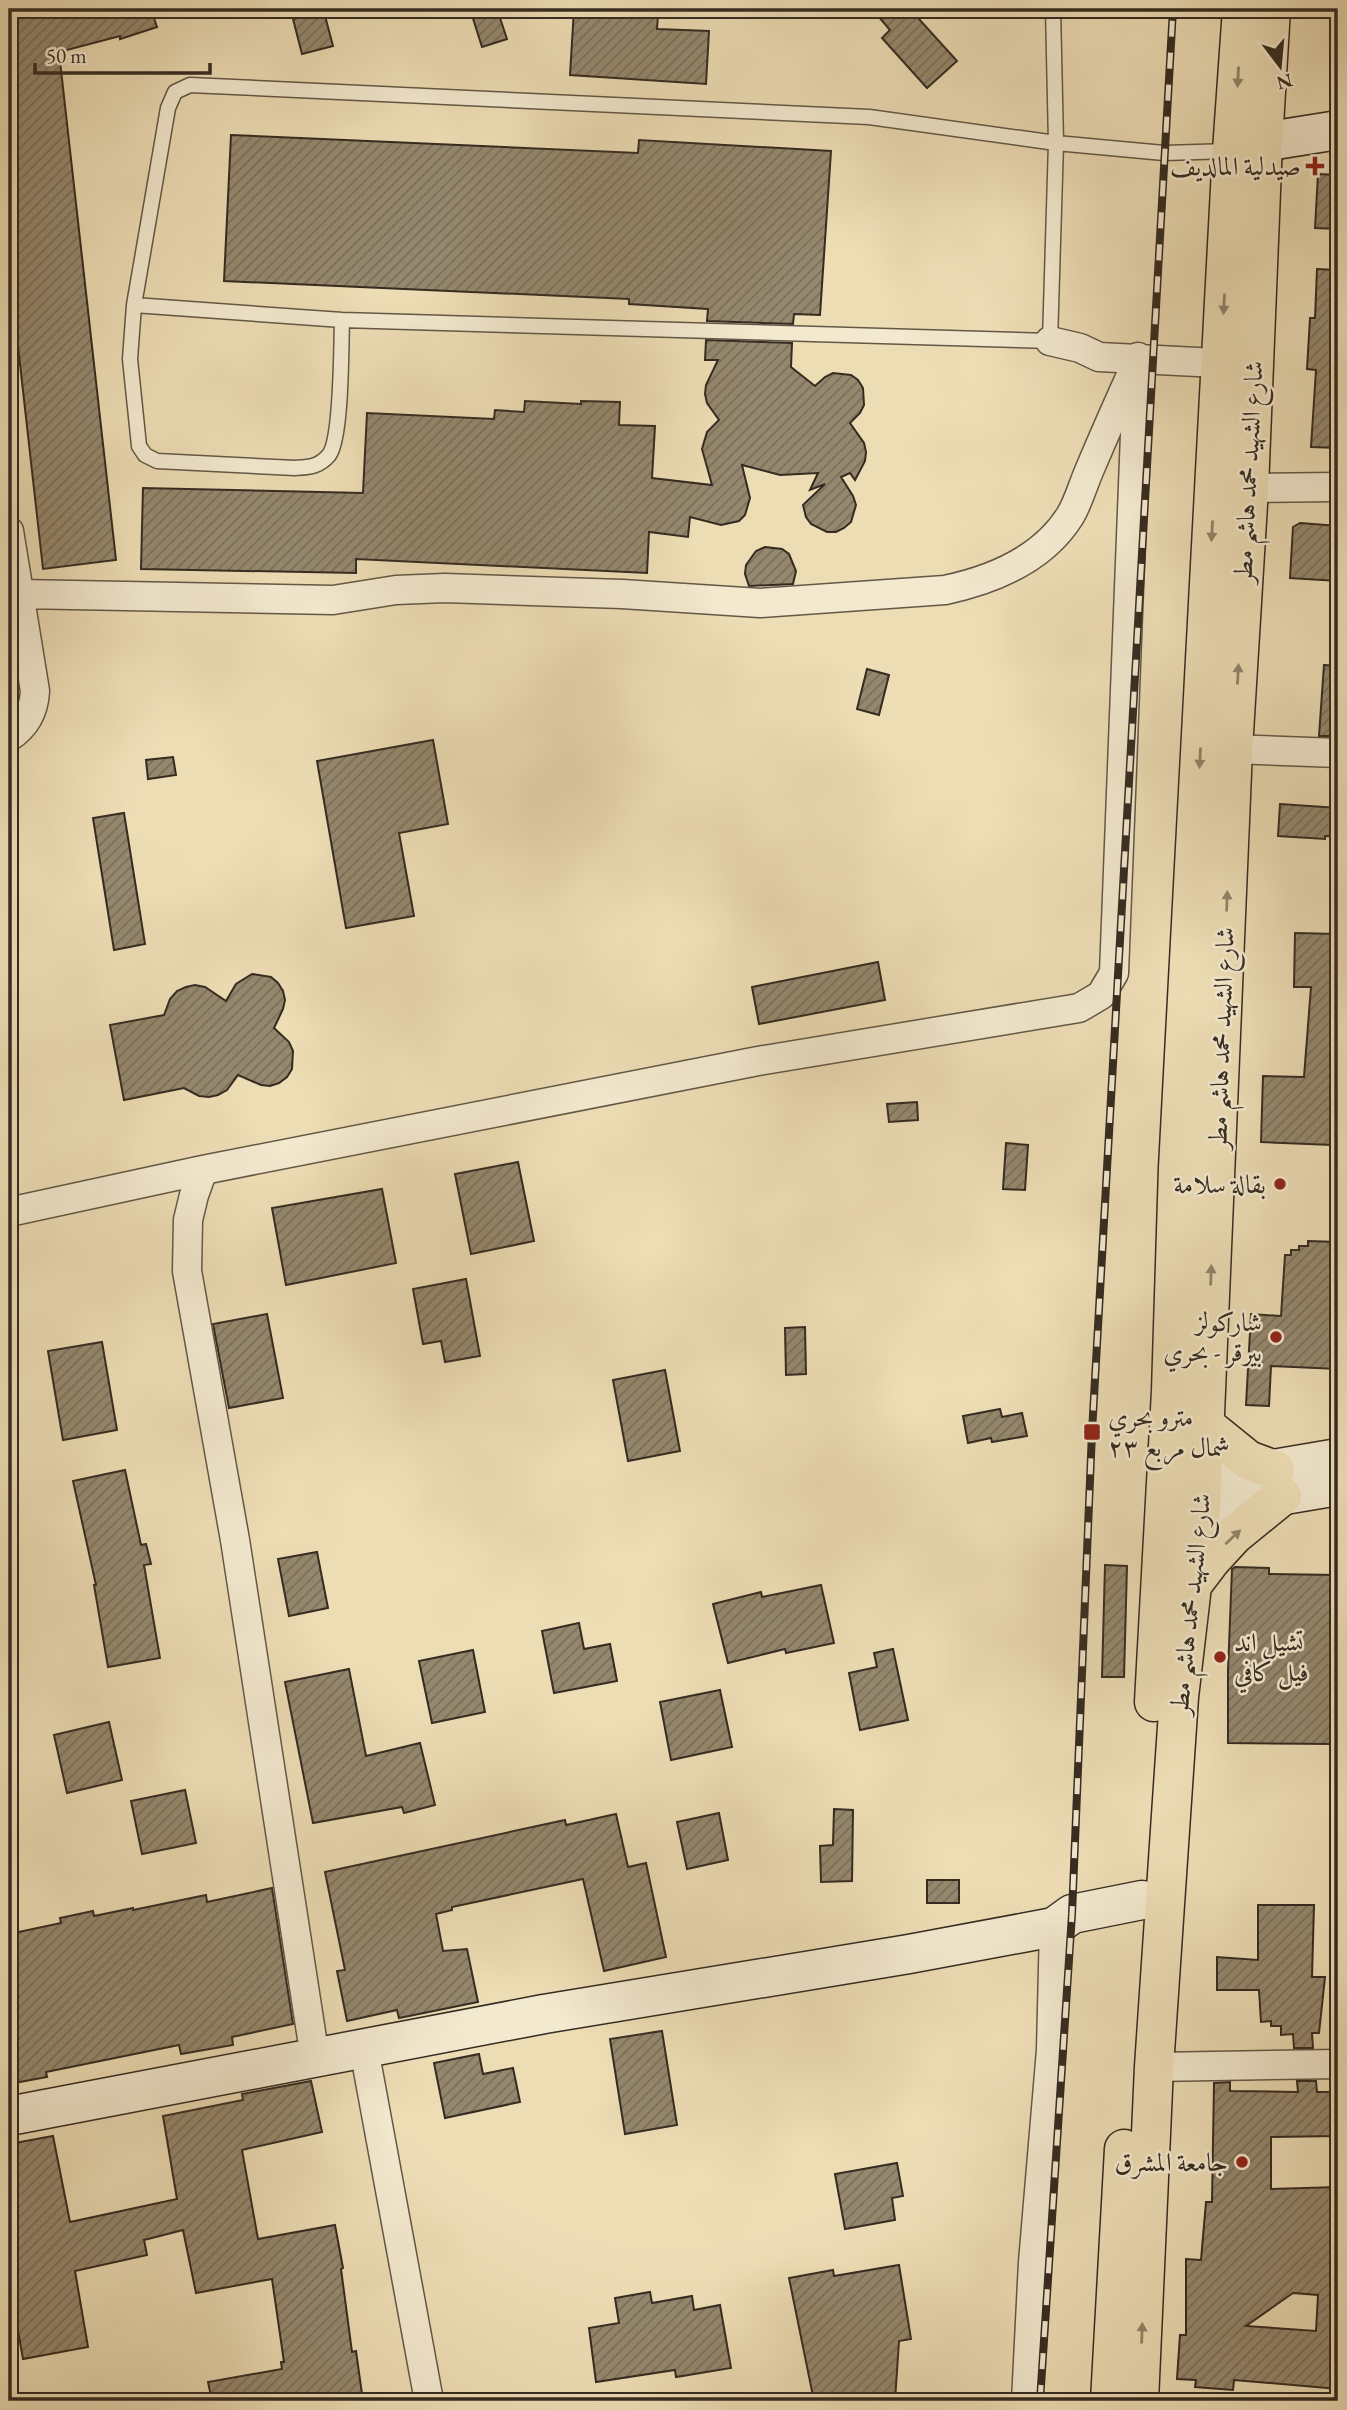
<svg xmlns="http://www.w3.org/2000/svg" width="1347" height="2410" font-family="'EB Garamond',Amiri,serif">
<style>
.building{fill:url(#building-hatch);stroke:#352b21;stroke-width:2;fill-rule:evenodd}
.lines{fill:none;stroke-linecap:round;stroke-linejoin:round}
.lane-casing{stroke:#635846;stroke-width:17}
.street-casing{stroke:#635846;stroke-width:31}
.secondary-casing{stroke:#352b21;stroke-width:41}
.primary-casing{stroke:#352b21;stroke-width:41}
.lane{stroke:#f3e9cf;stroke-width:14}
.street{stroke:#f3e9cf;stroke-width:28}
.secondary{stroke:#f3e9cf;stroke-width:38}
.primary{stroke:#edddb5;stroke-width:38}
.rail-casing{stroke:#352b21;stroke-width:8}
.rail{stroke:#f3e9cf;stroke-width:5;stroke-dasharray:16;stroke-linecap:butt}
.oneway{fill:#91846b}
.poi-dot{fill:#8f2418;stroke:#f3e9cf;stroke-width:2.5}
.labels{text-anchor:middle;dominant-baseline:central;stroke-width:5;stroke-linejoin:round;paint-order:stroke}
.poi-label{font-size:26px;fill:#352b21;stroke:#f3e9cf;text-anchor:end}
.street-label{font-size:26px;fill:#352b21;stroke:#f3e9cf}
</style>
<defs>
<pattern id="building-hatch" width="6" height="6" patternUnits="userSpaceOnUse" patternTransform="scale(1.75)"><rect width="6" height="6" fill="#95886e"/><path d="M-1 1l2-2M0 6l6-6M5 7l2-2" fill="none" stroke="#7a6f5a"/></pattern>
</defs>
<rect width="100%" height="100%" fill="#edddb5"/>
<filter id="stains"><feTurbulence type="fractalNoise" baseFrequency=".00286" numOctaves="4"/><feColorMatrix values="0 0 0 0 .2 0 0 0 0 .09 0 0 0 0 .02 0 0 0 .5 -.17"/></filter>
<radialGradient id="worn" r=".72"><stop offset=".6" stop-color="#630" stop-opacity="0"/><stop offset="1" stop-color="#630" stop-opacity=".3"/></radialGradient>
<path class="building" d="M9,9H151L157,27L120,39V36L59,52L116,560L43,569L9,266Z
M470,9H497L507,39L482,47Z
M574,9H608L607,12L658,15L657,29L709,31L706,84L570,75Z
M872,9H919L918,18L957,61L927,88L882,38L890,30Z
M324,12L333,46L302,54L293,19Z
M231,135L638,153L639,140L831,151L820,315L794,314L793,324L707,321L708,309L629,304V299L224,281Z
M1318,174L1338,175V229L1315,228Z
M1317,269L1336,270L1334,319L1338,320V448L1311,447L1316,370L1307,369L1310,318H1315Z
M706,340L792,343L791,367L815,386L825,377L833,373L851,375L858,380L863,388L864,405L860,413L850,423L864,443L866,452L865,461L855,480L850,473L841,477L853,496L856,505L851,522L844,528L836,532H827L811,524L806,517L803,505L825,484L810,490L818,473L780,475L742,465L750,498L745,515L739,521L721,525L690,517L688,537L649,532L647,573L356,559V573L141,569L143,488L363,493L367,413L494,419L495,410L524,412L525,401L581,404V401L620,402L619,425L655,426L652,478L712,485L702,449L707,432L719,420L707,403L705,394L706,385L718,360H705Z
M1300,523L1338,526V581L1290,578L1293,527Z
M765,547L782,549L789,554L796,571L793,584L749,586L745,574L746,565L756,551Z
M1324,665L1338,666V736H1319Z
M867,669L889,675L879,715L857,709Z
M433,740L448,824L399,833L414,916L346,928L317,761Z
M173,757L176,775L148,779L146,760Z
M1280,804L1338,808V837L1325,836V839L1278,836Z
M124,813L145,944L114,950L93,818Z
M1295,933L1338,934V1067H1336L1332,1145L1261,1142L1263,1076L1304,1077L1311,987H1294Z
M878,962L885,1000L759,1024L752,987Z
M252,974L271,977L278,983L283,991L285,1000L283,1009L274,1028L289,1042L293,1051L292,1069L287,1077L279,1083L270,1086L261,1085L238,1075L227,1090L218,1095L209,1097L199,1096L184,1088L124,1100L110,1025L164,1015L170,999L177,991L186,987L195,985L205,987L226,1001L236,984Z
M917,1102L918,1120L889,1122L887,1104Z
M1006,1143L1028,1145L1025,1190L1003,1189Z
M518,1162L534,1241L471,1254L455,1174Z
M382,1189L396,1263L286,1285L272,1208Z
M1308,1241L1338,1242V1369L1271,1366L1269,1406L1246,1405L1251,1314L1281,1316L1285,1255H1291V1250H1299V1246H1308Z
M466,1279L480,1356L445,1362L441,1341L423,1344L413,1289Z
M267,1314L283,1398L229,1408L213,1324Z
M805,1327L806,1374L786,1375L785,1328Z
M102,1342L117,1430L63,1440L48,1351Z
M665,1370L680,1451L628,1461L613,1380Z
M1000,1409L1002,1417L1022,1413L1027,1436L992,1442L991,1438L968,1443L963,1416Z
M125,1470L141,1545L146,1544L151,1564L144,1565L160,1658L108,1667L94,1585H96L73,1481Z
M317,1552L328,1608L289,1616L278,1559Z
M1105,1565L1127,1566L1124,1677H1102Z
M1235,1567L1269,1568V1574L1337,1575L1338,1664H1331V1744L1228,1743V1671L1232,1569Z
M821,1585L834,1643L786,1653L785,1649L728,1663L713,1604L761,1592L762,1597Z
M579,1623L584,1649L610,1644L617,1681L554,1693L542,1631Z
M893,1649L908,1720L860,1730L849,1673L877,1667L874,1653Z
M473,1650L485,1712L432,1723L419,1661Z
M349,1669L366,1756L420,1743L435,1805L404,1813L402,1807L313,1823L285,1682Z
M720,1690L732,1747L671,1760L660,1702Z
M109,1722L122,1780L67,1793L54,1735Z
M185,1790L196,1843L142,1854L131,1801Z
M834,1809L853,1810L852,1881L821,1882L820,1846L833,1845Z
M719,1813L728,1860L687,1869L677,1822Z
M616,1814L628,1867L646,1863L666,1957L604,1971L583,1879L452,1907V1910L436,1914L443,1951L467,1949L478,2002L399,2018L397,2010L347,2021L337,1971L345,1970L325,1872L565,1820L566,1825Z
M927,1880H959V1903H927Z
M272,1888L293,2024L232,2037L233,2045L181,2054L179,2045L46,2072L47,2077L9,2084V1934L61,1923L60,1918L93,1911L94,1916L133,1908V1910L206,1895L207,1902Z
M1258,1905H1314L1312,1977H1325L1319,2033H1312L1313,2048H1294L1293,2034L1281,2035V2026H1271V2021L1261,2022L1259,1990H1217V1957L1258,1960Z
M662,2031L677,2125L625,2134L610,2039Z
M479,2054L483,2074L513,2068L520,2102L445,2118L434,2063Z
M311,2081L322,2132L242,2150L258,2239L335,2225L343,2268L341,2269L352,2352L356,2351L363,2401H212L208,2382L282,2369L281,2362H284L272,2279L196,2293L183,2230L144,2240L147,2255L75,2271L88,2347L23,2359L9,2280V2144L53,2136L70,2222L177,2199L163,2116L243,2100L242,2094Z
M1297,2081H1316L1317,2092H1338V2136L1271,2137V2189L1338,2187V2389L1234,2380L1233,2390L1195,2387L1196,2380L1177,2379L1180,2335H1186V2259L1201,2260L1206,2202H1212L1214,2083L1230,2082V2091L1298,2092ZM1293,2293L1318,2295L1316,2331L1246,2326Z
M897,2163L903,2196L892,2198L895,2220L845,2229L835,2174Z
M899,2265L911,2339L899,2341L895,2401H814L789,2278L833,2270L834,2276Z
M650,2292L652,2303L692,2296L694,2310L720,2305L731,2368L676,2377L675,2370L596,2382L589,2328L619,2323L615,2298Z"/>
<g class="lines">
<defs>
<path id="lane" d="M1053,9L1056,143L1050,341L342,320L134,305L168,108L175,92L190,85L869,117L1056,143L1164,153L1230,151
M134,305L130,359L139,446L145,455L157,461L295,468C309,467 319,467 329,455C342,438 341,346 342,320"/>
<path id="street" d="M1050,341L1080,348L1099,357L1237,364
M1249,488L1338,487
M9,531L35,691C34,711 26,726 9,737
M20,594L333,600L396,590L445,588L622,594L760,603L945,590C992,580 1043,559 1070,516C1078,503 1083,485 1089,471C1103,438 1117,406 1132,373
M1233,749L1338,753
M203,1170L194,1195L188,1220L187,1271L235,1540L315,2058
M9,1212L203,1170L758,1061L1079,1008L1101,995L1114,973L1138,357
M364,2049L429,2401
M1154,2067L1338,2064
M1026,2401L1033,2262L1051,2050L1054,1927"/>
<path id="secondary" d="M1232,151L1263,142L1338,130
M1202,1481L1338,1458
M1201,1509L1338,1486
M9,2116L544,2014L909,1954L1054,1927L1072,1914L1142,1900"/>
<path id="primary" d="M1206,1426L1248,1460L1275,1470
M1192,1585L1211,1560L1234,1535L1282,1496
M1154,1702L1171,1391L1178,1168L1232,151L1242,9
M1110,2401L1124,2149
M1139,2401L1154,2067L1179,1697L1201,1509L1233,749L1249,488L1263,142L1271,9"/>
</defs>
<use href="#lane" class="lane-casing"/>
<use href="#street" class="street-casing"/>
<use href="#secondary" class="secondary-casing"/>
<use href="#primary" class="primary-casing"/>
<use href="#lane" class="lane"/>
<use href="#street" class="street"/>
<use href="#secondary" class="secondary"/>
<use href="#primary" class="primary"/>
<defs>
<path id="rail" d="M1040,2401L1072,1914L1092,1432L1173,9"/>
</defs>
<use href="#rail" class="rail-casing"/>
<use href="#rail" class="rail"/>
</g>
<defs><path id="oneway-solid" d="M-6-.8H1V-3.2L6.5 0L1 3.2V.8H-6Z" transform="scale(1.75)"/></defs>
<g class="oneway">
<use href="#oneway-solid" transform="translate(1238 77) rotate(93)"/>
<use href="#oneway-solid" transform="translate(1224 304) rotate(93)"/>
<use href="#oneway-solid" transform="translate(1212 531) rotate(93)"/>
<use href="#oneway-solid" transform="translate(1238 674) rotate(-87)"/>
<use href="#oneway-solid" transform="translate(1200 758) rotate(93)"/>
<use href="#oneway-solid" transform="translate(1227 901) rotate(-88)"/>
<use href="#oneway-solid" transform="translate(1211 1275) rotate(-88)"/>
<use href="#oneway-solid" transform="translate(1233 1537) rotate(-43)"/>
<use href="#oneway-solid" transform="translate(1142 2333) rotate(-88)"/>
</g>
<g class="poi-dot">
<path d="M1311.5 155.5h7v7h7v7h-7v7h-7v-7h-7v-7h7z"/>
<circle cx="1280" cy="1184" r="7"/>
<circle cx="1276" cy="1337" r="7"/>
<rect x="1083" y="1423" width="18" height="18" rx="3.5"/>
<circle cx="1220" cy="1657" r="7"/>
<circle cx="1242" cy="2162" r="7"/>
</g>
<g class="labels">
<g class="poi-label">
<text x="1301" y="166">صيدلية المالديف</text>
<text x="1266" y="1184">بقالة سلامة</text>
<text x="1262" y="1322">شاركولز<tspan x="1262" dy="30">بيرقر - بحري</tspan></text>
<text x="1108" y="1417" text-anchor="start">مترو بحري<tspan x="1108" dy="30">شمال مربع ٢٣</tspan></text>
<text x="1234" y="1642" text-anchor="start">تشيل اند<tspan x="1234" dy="30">فيل كافي</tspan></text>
<text x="1228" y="2162">جامعة المشرق</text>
</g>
<g class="street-label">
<text transform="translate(1248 472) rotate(-87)">شارع الشهيد محمد هاشم مطر</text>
<text transform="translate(1221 1038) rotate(-88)">شارع الشهيد محمد هاشم مطر</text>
<text transform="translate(1190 1604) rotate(-84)">شارع الشهيد محمد هاشم مطر</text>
</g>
</g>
<rect width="1347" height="2410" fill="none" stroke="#edddb5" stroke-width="35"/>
<rect x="10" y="10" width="1326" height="2389" fill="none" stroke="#352b21" stroke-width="3.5"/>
<rect x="18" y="18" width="1312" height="2375" fill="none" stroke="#352b21" stroke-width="2"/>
<g transform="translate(1280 66) rotate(164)" stroke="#f3e9cf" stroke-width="5" paint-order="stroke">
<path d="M0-5L12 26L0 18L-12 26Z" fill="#352b21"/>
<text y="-10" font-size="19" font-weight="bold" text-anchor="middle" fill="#352b21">N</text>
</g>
<path d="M35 63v10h175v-10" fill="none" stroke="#352b21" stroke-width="3.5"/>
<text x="46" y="63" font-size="21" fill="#352b21" stroke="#f3e9cf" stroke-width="5" paint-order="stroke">50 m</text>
<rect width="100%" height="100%" filter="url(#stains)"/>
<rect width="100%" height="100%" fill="url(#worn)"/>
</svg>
